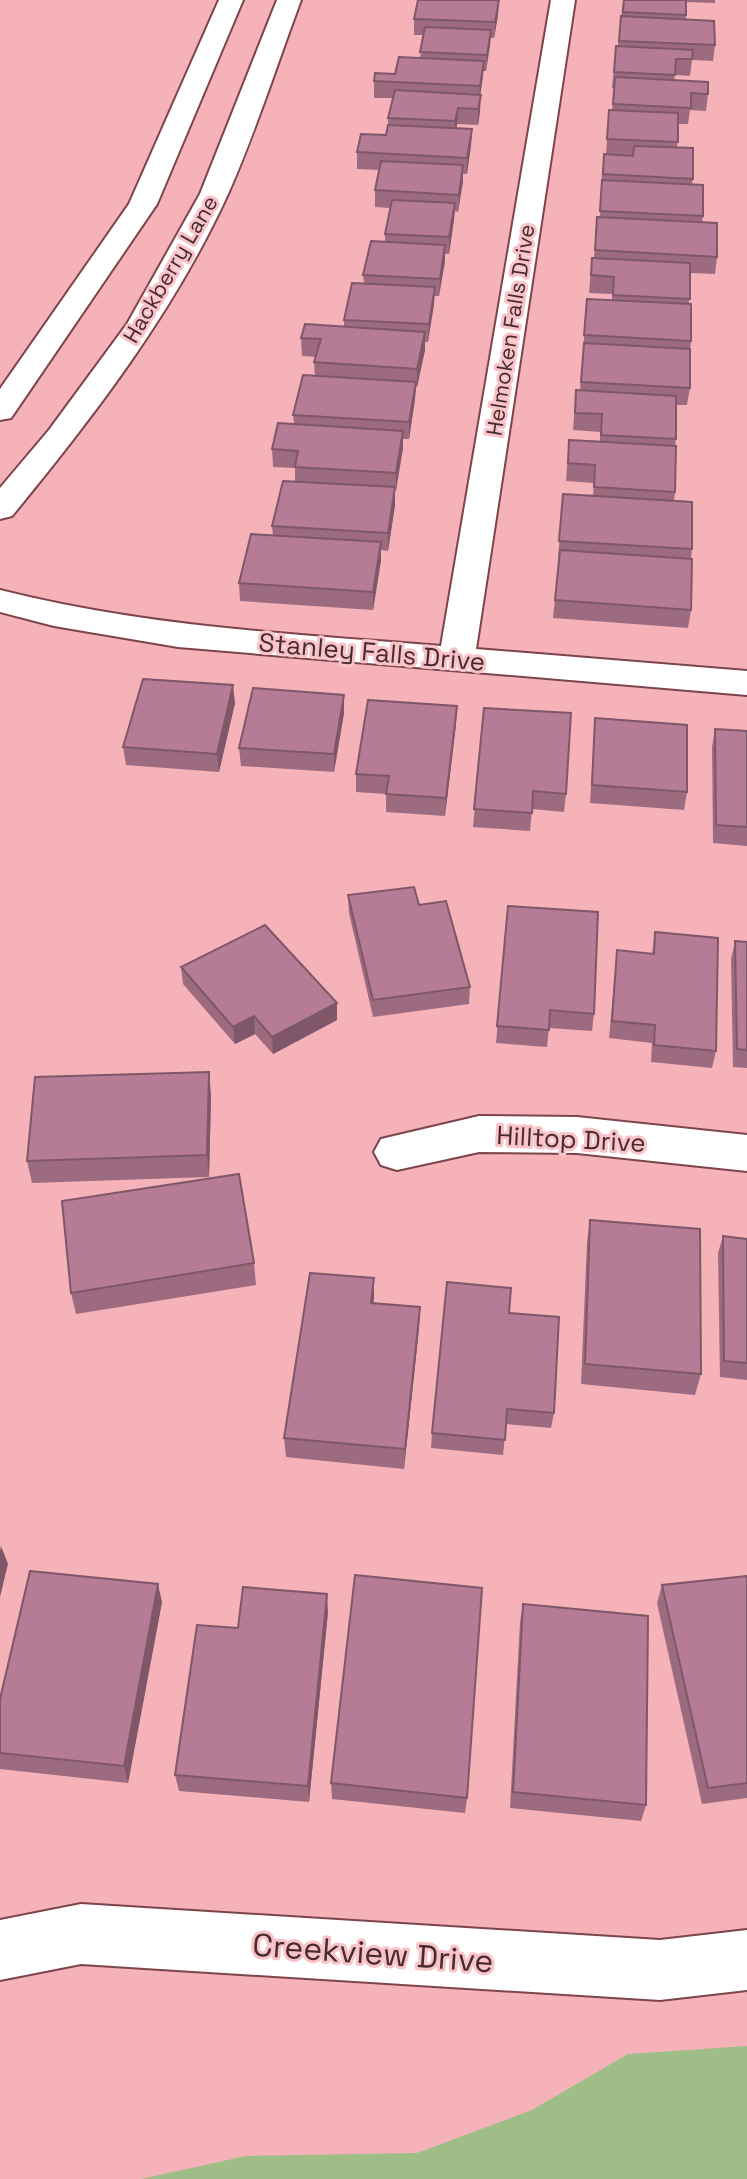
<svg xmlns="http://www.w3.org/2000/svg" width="747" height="2179" font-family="'Space Grotesk',sans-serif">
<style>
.green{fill:#9fbd86}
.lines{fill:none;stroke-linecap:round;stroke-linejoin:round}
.minor-casing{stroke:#7d444c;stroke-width:4}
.minor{fill:#fff;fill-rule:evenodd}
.wall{fill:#9d6b80}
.shaded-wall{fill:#7f5768}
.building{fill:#b67c95;stroke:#7f5768;stroke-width:2}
.labels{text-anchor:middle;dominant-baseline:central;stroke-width:6;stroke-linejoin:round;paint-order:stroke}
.far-street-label{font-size:22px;fill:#472c2f;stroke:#fac3c9}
.street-label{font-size:26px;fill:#472c2f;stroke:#fac3c9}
.near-street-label{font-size:32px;fill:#472c2f;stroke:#fac3c9}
</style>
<rect width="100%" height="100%" fill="#f5b2b9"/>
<path class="green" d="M747,2046V2179H141L246,2156L417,2153L532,2110L628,2054Z"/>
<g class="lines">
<defs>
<path id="minor" d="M219,0H243L157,204L11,418L0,420V389L129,204Z
M277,0H301C277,64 256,131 228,194C174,312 94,416 12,516L0,519V488L49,430L127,324L200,194Z
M551,0H575L476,649L747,671V695L178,647L54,626L0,612V590C145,627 293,634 441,646Z
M479,1116L577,1117L747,1135V1171L577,1153L479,1152L397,1170L381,1165L374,1152L381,1139Z
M81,1904L660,1940L747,1930V1990L660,2000L81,1964L0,1980V1920Z"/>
</defs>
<use href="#minor" class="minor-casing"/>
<use href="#minor" class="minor"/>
</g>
<path class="wall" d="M623,0H715V3L686,2V19L715,45L713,61L692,60L690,76L675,75L674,80L708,94L706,111L690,110L688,124H678L677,148L693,179L692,184L703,216L702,222L717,257L715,274L690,273L689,304L691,341L690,350V388L687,405H676L675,492L674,501L692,549L691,559V610L688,628L553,618L559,559H558L563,494L593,496L594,483L566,481L569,440L600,441V432L573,430L576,390H580L587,299L612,300V294L589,293L592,258H594L597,217H600L602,171L606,154L609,110H612L614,88H612L616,46H618Z
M498,15L494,38H490L486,71H483L480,95V111L478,125L457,124V128L472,129L471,145L467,174H463L458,212L455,211L449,254H445L439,296H434L428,342H425V350L417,387H416L415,399L409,439H403V448L395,491V505L388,551L381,550V560L373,610L240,601L239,583L273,535L272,526L295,481V468L273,467L272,449L294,424L293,415L315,376L314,362L316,357L302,356L301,338L344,327V320L364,283L363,275L385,242V234L390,208L375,207V190L379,170L357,169V152L386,135L388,125V118L393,98H374V81L395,74L420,58L424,35H414V19Z
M235,703L219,772L126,765L123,747Z
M457,706L456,724L445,816L386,812V794L356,792V774Z
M484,708L566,794L564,812L532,809L530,831L473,827Z
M344,713L334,772L241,766L239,748Z
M595,718L687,792L684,810L590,803Z
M715,729L747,731V846L713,843L712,747Z
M348,895L419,905L470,987L469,1004L373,1017L349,913Z
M508,906L594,1014L592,1031L549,1028L547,1047L496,1043Z
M655,932L716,1051L712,1068L651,1062L652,1043L609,1038L617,950L652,954Z
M735,941L747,942V1068L733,1067L731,959Z
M181,967L337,1003V1020L273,1054L255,1034L235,1044L183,984Z
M211,1095L209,1177L32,1183L27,1161Z
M590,1220L701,1374L695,1395L581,1384L587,1242Z
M723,1236L747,1239V1380L720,1377L718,1253Z
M254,1263L256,1285L76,1314L71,1293Z
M373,1303L420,1307L419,1328L404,1469L286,1457L284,1438Z
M509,1313L554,1413L551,1428L506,1424L503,1455L431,1448L432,1433Z
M747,1576V1798L702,1804L657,1603L662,1585Z
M162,1602L128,1783L0,1769V1699Z
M523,1604L646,1805L641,1821L510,1808L520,1622Z
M328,1612L309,1802L179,1791L175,1775L238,1628Z
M331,1783L467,1798L465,1813L332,1799Z"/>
<path class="shaded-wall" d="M499,0L498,15L494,38L495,22Z
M491,30L490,46L486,71L487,55Z
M484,61L483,77L479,103L480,86Z
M481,95L480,111L478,125V109Z
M458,108L457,124L455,138V121Z
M472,129L471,145L467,174V158Z
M463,165V182L458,212L459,195Z
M455,203L454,220L449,254V237Z
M445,245V262L439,296L440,279Z
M435,287L434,305L428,342L429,324Z
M425,332V350L417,387V369Z
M416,382L415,399L409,439V422Z
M403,431V448L396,491V473Z
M395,487V505L388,551V533Z
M381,542V560L373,610V592Z
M233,685L235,703L219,772L217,754Z
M344,695V713L334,772V754Z
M457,706L456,724L445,816L446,798Z
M337,1003V1020L273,1054L272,1037Z
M254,1016L255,1034L235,1044L233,1027Z
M209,1072L211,1095L209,1177L207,1155Z
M374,1278V1299L371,1324V1303Z
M420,1307L419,1328L404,1469L405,1449Z
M1,1546L8,1564L0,1597V1551Z
M158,1584L162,1602L128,1783L124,1766Z
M327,1594L328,1612L309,1802L308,1786Z"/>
<path class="building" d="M418,0H499L495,22L414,19Z
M624,0H686V15L623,12Z
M621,16L714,21L715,45L619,41Z
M425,27L491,30L487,55L420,52Z
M616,46L693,50L692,59H676L675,75L614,72Z
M399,57L484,61L480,86L374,81L375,73L395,74Z
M615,77L708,82V94L691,93V108L613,104Z
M395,90L481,95L478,109L458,108L455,121L388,118Z
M609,110L678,113V142L607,139Z
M388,125L472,129L467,158L357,152L361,134L386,135Z
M634,146L693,148V179L603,174L604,154L633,156Z
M381,161L463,165L459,195L375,190Z
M602,180L703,185V216L600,211Z
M392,200L455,203L449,237L385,234Z
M597,217L717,223V257L595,250Z
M371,241L445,245L440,279L363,275Z
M592,258L690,263V299L613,295L614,277L591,275Z
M352,283L435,287L429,324L344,320Z
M587,299L691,304V341L584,335Z
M305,324L425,332L417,369L314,362L321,339L301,338Z
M584,343L690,349V388L581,382Z
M303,375L416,382L409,422L293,415Z
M576,390L676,396V439L601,435L602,414L575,413Z
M278,423L403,431L396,473L295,467L298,451L272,449Z
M569,440L676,446L675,492L594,487L595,465L568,463Z
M283,481L395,487L388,533L272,526Z
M563,494L692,502V549L559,541Z
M251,534L381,542L373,592L239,583Z
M560,550L692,559L691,610L555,600Z
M143,679L233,685L217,754L123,747Z
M253,688L344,695L334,754L239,748Z
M368,700L457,706L446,798L386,794L389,776L356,774Z
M484,708L571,713L566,794L533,791L532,813L474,809Z
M595,718L687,725V792L592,785Z
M715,729L747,731V827L716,825Z
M414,887L419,905L446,901L470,987L373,1000L348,895Z
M508,906L598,912L594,1014L550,1010L549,1030L497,1026Z
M265,925L337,1003L272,1037L254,1016L233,1027L181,967Z
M655,932L718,938L716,1051L654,1045L655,1025L612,1021L617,950L654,954Z
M735,941L747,942V1050L737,1049Z
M209,1072L207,1155L27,1161L35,1077Z
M239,1174L254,1263L71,1293L62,1201Z
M590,1220L700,1229L701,1374L585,1364Z
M723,1236L747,1239V1363L724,1361Z
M310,1273L374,1278L371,1303L420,1307L405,1449L284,1438Z
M447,1282L511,1288L509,1313L559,1317L554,1413L507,1409L505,1440L432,1433Z
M30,1571L158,1584L124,1766L0,1753V1699Z
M355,1575L482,1588L467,1798L331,1783Z
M747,1576V1783L708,1788L662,1585Z
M243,1587L327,1594L308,1786L175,1775L197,1625L238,1628Z
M523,1604L648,1616L646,1805L513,1792Z"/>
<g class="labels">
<g class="far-street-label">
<text transform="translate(170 269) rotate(-60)">Hackberry Lane</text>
<text transform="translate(510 330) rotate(-81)">Helmoken Falls Drive</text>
</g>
<g class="street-label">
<text transform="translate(372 652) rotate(5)">Stanley Falls Drive</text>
<text transform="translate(571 1139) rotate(3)">Hilltop Drive</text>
</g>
<g class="near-street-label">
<text transform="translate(373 1953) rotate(4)">Creekview Drive</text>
</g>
</g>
</svg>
